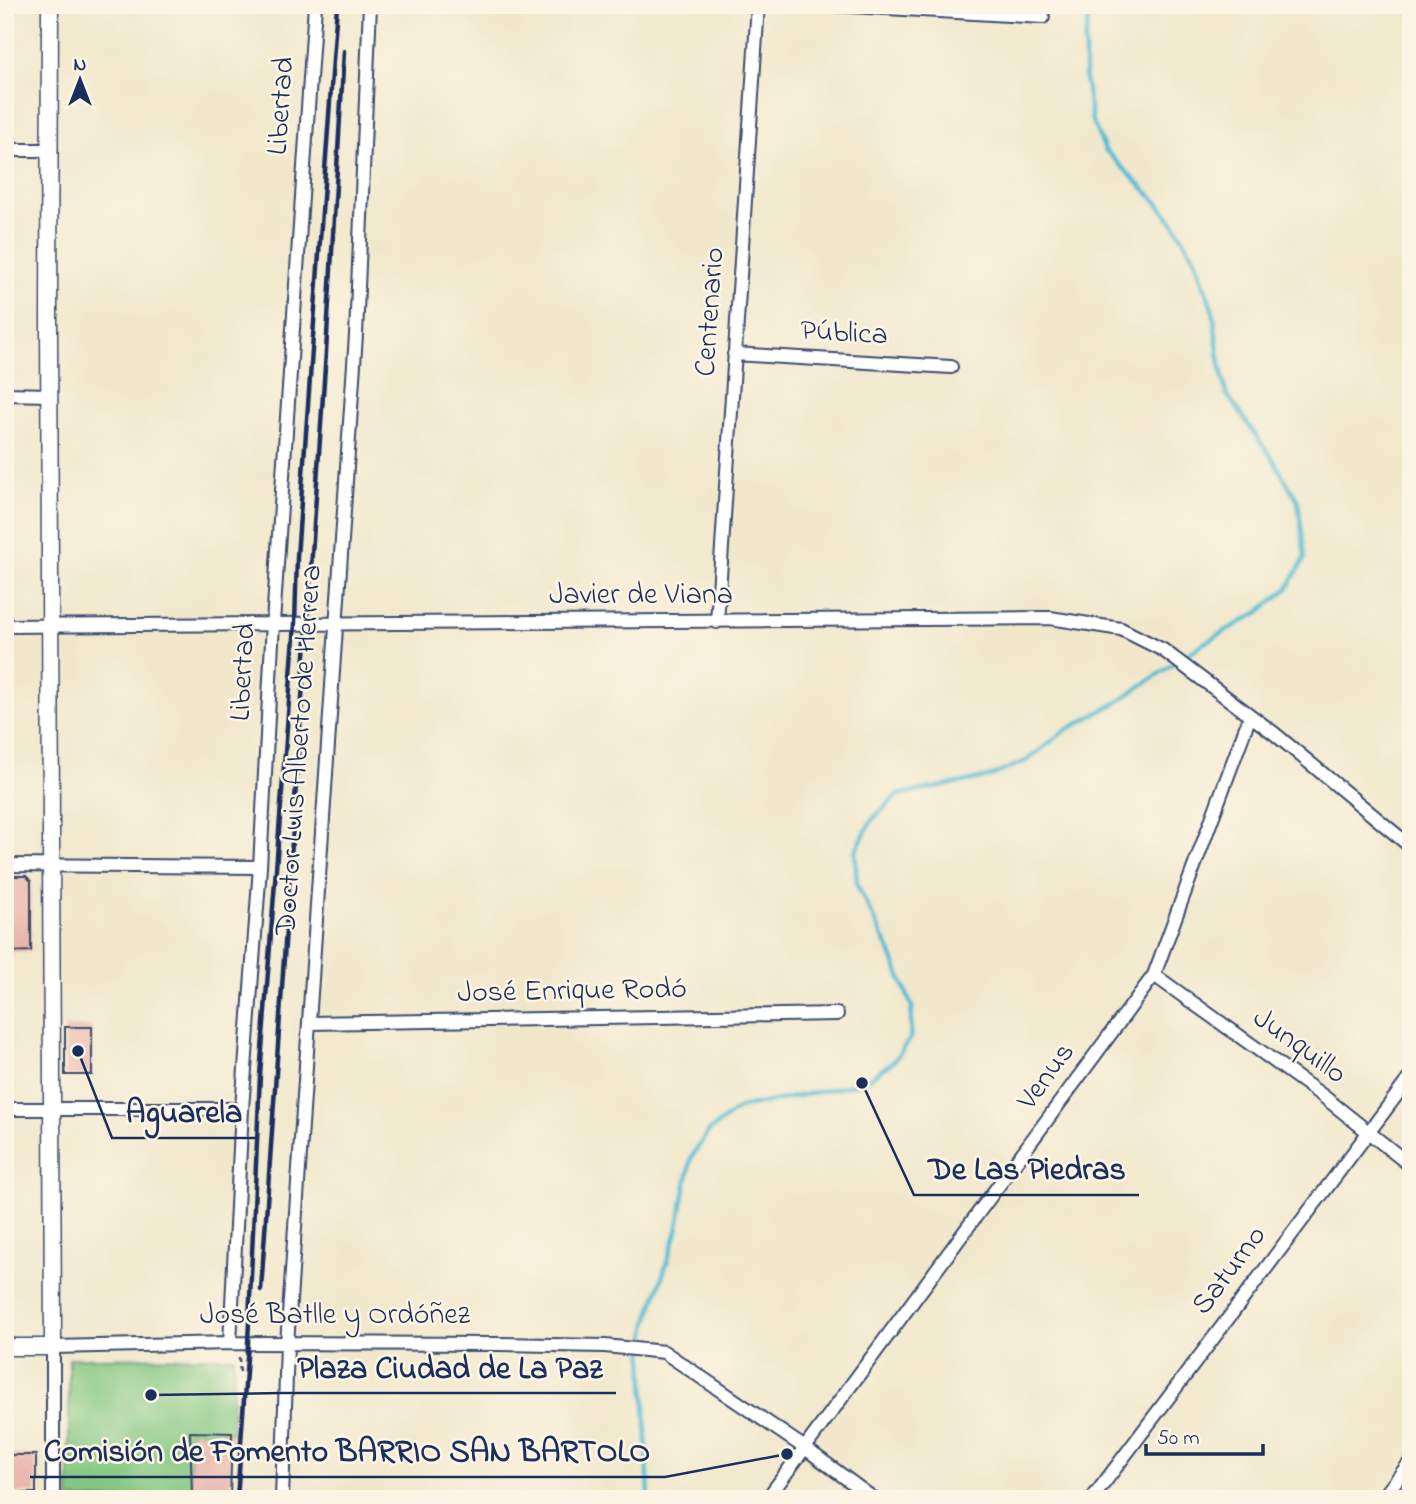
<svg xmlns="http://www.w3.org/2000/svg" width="1416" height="1504" font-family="'Indie Flower',sans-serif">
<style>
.green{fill:#84c780;stroke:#507b6f;stroke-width:2}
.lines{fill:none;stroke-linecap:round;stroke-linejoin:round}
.stream{stroke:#55bcd3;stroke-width:4.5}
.building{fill:#e9b5aa}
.minor-casing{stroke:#3b4b6e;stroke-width:16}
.tertiary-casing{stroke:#3b4b6e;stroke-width:19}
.path{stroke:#3b4b6e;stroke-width:2.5;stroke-dasharray:5 5;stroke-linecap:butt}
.minor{stroke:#fff;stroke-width:12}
.tertiary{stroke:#fff;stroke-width:16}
.rail{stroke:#1b2f5e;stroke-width:4.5}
.labels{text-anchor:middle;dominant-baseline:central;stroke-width:5;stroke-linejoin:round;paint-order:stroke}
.street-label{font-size:30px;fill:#1b2f5e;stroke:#fcf5e5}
.leader{fill:none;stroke:#1b2f5e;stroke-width:2.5}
.callout-dot{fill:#1b2f5e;stroke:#fcf5e5;stroke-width:2.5}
.callout-label{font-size:32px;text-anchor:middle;font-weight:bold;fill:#1b2f5e;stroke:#fcf5e5;stroke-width:5;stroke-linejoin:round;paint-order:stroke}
</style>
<rect width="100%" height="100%" fill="#fcf5e5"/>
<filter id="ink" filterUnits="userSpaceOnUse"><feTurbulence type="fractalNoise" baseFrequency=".0143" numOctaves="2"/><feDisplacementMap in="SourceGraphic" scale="14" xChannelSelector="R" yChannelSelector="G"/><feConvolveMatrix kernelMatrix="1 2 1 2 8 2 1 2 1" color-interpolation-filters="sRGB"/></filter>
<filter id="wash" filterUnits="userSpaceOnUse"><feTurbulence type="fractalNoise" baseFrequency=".00686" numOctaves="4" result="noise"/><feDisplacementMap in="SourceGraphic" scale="28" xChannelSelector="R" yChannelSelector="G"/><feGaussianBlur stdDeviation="1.57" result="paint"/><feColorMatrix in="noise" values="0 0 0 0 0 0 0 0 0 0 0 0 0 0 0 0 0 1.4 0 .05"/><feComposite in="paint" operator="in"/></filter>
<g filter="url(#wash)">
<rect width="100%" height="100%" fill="#f1e8cc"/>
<path class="green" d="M234,1357L232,1433L190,1432L192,1493L230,1499H69V1358Z"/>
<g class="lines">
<path class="stream" d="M649,1499L643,1357L648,1321L677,1231L691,1158L708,1132L739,1108L862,1083L894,1061L910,1039L912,1007L890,951L857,885L855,852L871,821L897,795L989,777L1026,761L1066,730L1118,702L1204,643L1259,612L1287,589L1305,558L1298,501L1274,461L1226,393L1219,358L1213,311L1195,259L1175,225L1156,201L1105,150L1092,121L1085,78V40L1091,5"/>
</g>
<g id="blocks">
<path class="building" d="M10,876H26L31,881V951L9,952Z
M65,1027H92V1075H65Z
M190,1432L232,1433L230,1497L192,1494Z
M5,1455H36V1493H5Z"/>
</g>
</g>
<g filter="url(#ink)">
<use href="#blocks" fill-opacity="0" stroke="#3b4b6e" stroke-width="2"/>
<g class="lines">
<defs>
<path id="minor" d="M834,5L1043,17
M5,150H49
M734,354L951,367
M5,394L50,395
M717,622L758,5
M5,626L1050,618L1121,629L1163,650L1275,734L1411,847
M5,865L260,867
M1154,975L1323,1096L1411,1166
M309,1023L837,1014
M5,1109H242
M230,1343L242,1109L260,867L273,623L315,5
M53,1499V1347L230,1343L499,1344L605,1346L664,1352L805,1448L874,1499
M282,1499L287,1344L356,335L370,5
M767,1499L1154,975L1250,716
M1092,1499L1411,1076
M1382,1499L1411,1461"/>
<path id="tertiary" d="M5,1347H53L49,320L50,5"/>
</defs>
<use href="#minor" class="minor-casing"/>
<use href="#tertiary" class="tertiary-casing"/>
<path class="path" d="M239,1357L240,1374"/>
<use href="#minor" class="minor"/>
<use href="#tertiary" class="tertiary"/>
<path class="rail" d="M261,1290L326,352L344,51
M237,1499L248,1343L260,1075L295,624L297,557L337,5"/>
</g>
</g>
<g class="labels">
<g class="street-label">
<text transform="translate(282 106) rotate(-86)">Libertad</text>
<text transform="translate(711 312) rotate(-86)">Centenario</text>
<text transform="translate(844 334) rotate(3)">Pública</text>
<text x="641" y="596">Javier de Viana</text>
<text transform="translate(244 672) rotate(-87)">Libertad</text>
<text transform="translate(300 750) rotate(-86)">Doctor Luis Alberto de Herrera</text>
<text transform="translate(572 992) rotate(-1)">José Enrique Rodó</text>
<text transform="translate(1299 1047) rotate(36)">Junquillo</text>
<text transform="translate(1047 1077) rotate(-54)">Venus</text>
<text transform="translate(1230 1271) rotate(-53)">Saturno</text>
<text x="335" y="1316">José Batlle y Ordóñez</text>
</g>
</g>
<path class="leader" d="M78 1051L112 1138H256M862 1083L914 1195H1139M151 1395L283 1393H616M787 1454L665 1477H30"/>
<g class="callout-dot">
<circle cx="78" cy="1051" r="7"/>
<circle cx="862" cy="1083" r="7"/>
<circle cx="151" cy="1395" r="7"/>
<circle cx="787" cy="1454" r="7"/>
</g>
<g class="callout-label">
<text x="184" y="1122">Aguarela</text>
<text x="1027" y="1179">De Las Piedras</text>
<text x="450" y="1378">Plaza Ciudad de La Paz</text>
<text x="347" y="1461">Comisión de Fomento BARRIO SAN BARTOLO</text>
</g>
<rect width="1416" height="1504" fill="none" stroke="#fcf5e5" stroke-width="28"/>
<g transform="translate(80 80)" stroke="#fcf5e5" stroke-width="5" paint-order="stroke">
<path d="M0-5L12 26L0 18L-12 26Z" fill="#1b2f5e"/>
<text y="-10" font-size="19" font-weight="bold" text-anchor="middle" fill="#1b2f5e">N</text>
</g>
<path d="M1146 1444v10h117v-10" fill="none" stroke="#1b2f5e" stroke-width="3.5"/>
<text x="1157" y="1444" font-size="21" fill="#1b2f5e" stroke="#fcf5e5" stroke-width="5" paint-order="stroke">50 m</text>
</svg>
